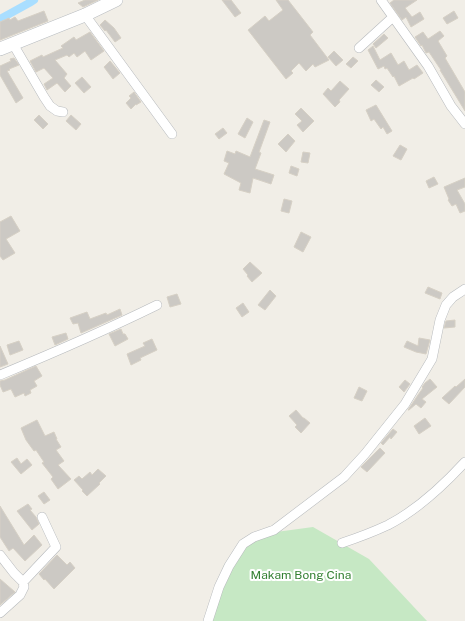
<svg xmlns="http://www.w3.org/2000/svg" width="465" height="621" font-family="'Public Sans',sans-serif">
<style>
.green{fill:#c6e8c4}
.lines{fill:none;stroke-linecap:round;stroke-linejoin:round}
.canal{stroke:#a9deff;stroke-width:8}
.building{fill:#ccc9c4;stroke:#d6d0c5}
.minor-casing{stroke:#b7babd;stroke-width:10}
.secondary-casing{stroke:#b8bcc0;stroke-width:14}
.minor{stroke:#fff;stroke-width:9}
.secondary{stroke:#fff;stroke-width:13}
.labels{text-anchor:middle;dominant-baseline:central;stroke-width:4;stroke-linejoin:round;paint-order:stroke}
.park-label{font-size:12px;fill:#348133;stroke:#fff}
</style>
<rect width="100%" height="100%" fill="#f1eee7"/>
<path class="green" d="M313,527L369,559L427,621H204L224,565L254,535Z"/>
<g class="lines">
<path class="canal" d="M0,19L31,2L34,0"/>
</g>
<path class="building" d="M85,0H98L83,7L78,3Z
M222,0H231L241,13L235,17Z
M276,0H288L313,32L310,35L329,60L315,67L313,64L306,71L299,63L291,71L293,73L286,79L248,30L265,16L269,21L283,10Z
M394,0H417L405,8L412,17L420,12L424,19L411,27L406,17L402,20L390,3Z
M44,11L48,21L0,40V22L9,18L10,20L15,17L18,21Z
M454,11L458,18L447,24L443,18Z
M105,20L114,28L121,38L115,42L106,30L105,31L100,25Z
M440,31L444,36L438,41L447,56L445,58L465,92V111L440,70H441L429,52L426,53L422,45L421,46L415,37L423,32L428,39Z
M90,32L104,51L91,60L85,51L77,57L74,53L69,57L67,55L55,60L67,74L64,78L71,86L65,92L57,83L47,90L44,84L53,78L44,68L36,72L30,61L42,55L43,57L63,48L61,46L74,37L76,40Z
M384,34L388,38L376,48L373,44Z
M373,46L380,60L391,53L398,65L404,61L409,70L417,65L423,73L414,79L413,78L399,86L394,76L393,77L387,68L385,69L384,66L378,69L368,50Z
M334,51L343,60L336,66L328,57Z
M353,57L358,61L351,68L346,64Z
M14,58L19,65L9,69L10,70L7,71L23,98L16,103L0,75V66L11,61L10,59Z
M110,61L120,73L113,79L104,67Z
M82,77L91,87L84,93L75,83Z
M376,80L384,87L379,92L371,85Z
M340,81L349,89L339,100L340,102L335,107L323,94L328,88L331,91Z
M134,92L141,102L136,105V104L131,109L126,103L131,98L129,96Z
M376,105L392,131L387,134L383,127L381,129L374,119L371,121L366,110Z
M301,108L314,121L303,132L297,125L302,121L295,114Z
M39,115L48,124L43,129L34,120Z
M71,115L81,124L76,130L66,121Z
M247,118L253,122L245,138L238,134Z
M264,120L270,122L259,152L261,153L255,169L274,175L271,184L253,178L250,193L239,190L241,183L224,174L229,163L224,161L227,151L235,154L236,151L250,157Z
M223,128L227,133L219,139L215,134Z
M288,134L295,141L286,152L278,144Z
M400,145L407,149L401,160L393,156Z
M303,152L310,153L308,163L301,162Z
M291,166L299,169L297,176L289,173Z
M434,177L438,184L429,188L426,181Z
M465,178V187L457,190L465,204V211L460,213L456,204L452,206L448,200L449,199L444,187Z
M284,199L292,201L289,213L281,211Z
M11,216L20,231L6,239L15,253L3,260L0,256V222Z
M301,232L311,237L303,252L294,247Z
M250,262L262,273L252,282L247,276L248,275L243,269Z
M428,287L442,293L440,299L425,293Z
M270,290L276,296L265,310L258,305Z
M177,294L181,304L170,307L167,297Z
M243,303L249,312L242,317L236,308Z
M120,309L122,315L81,333L78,323L73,324L70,318L87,312L90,319L106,313L107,315Z
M455,320V327L444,328L446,321Z
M121,329L123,334H125L128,339L115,346L109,334Z
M66,333L68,339L55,345L52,337Z
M419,338L430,340L426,354L416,352L404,347L407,341L418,346Z
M152,339L157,350L140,358L141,360L131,365L127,354L145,346L143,343Z
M19,341L23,350L10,355L7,345Z
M0,346L8,364L0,367Z
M36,366L42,376L34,381L37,386L30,390L31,393L25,396L24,393L15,397L11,389L3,392L0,385V381L5,380Z
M430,379L437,387L422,399L426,402L421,408L416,404L409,410H408L418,395L423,388L422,387L425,383Z
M465,379V387L449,404L442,398L455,386L456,387Z
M405,380L410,384L404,392L399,387Z
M359,387L367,391L362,401L354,398Z
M296,410L303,418H304L310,423L301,433L295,427L297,425L289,416Z
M425,418L431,426L419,434L414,426Z
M37,420L45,436L54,432L57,439H56L61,447L56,450L64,461L58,465L71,479L58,489L51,479L53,477L42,463L44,462L36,450L34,451L26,440L21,428Z
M393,429L397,432L391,439L390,437L383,445L381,443Z
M380,448L385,453L367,472L361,467Z
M17,458L21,464L27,459L32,465L21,474L11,462Z
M98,469L106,476L99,483L100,484L87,496L82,491L83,490L74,480L79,476L82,479L90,472L92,475Z
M44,492L50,500L44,504L38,496Z
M28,504L32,509L30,510L36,517L39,524L32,530L17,511Z
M0,506L24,545L34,535L42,545L25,561L13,548L9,551L0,537Z
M57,555L67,565L70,562L75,568L54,589L45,579L44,580L39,574Z
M0,579L15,592L0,605Z"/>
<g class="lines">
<defs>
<path id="minor" d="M381,0L428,66L451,106L465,124
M85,15L172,134
M13,44L44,97L50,106L57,111L63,112
M359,48L393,17
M0,375C53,353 106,330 157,305
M342,543C357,538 373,532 388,525C417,510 443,486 465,462
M0,555L14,573L23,582L24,587L20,595L0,613
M23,582L56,547L42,517
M208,621L219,587L229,566L243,544L254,537L274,530L344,477L365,454L405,404L432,359L440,320L446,305L453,297L465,289"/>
<path id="secondary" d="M0,49L85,15L116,0"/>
</defs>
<use href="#minor" class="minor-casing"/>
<use href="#secondary" class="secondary-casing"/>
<use href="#minor" class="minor"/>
<use href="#secondary" class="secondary"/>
</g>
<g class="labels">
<g class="park-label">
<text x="301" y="575">Makam Bong Cina</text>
</g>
</g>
</svg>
